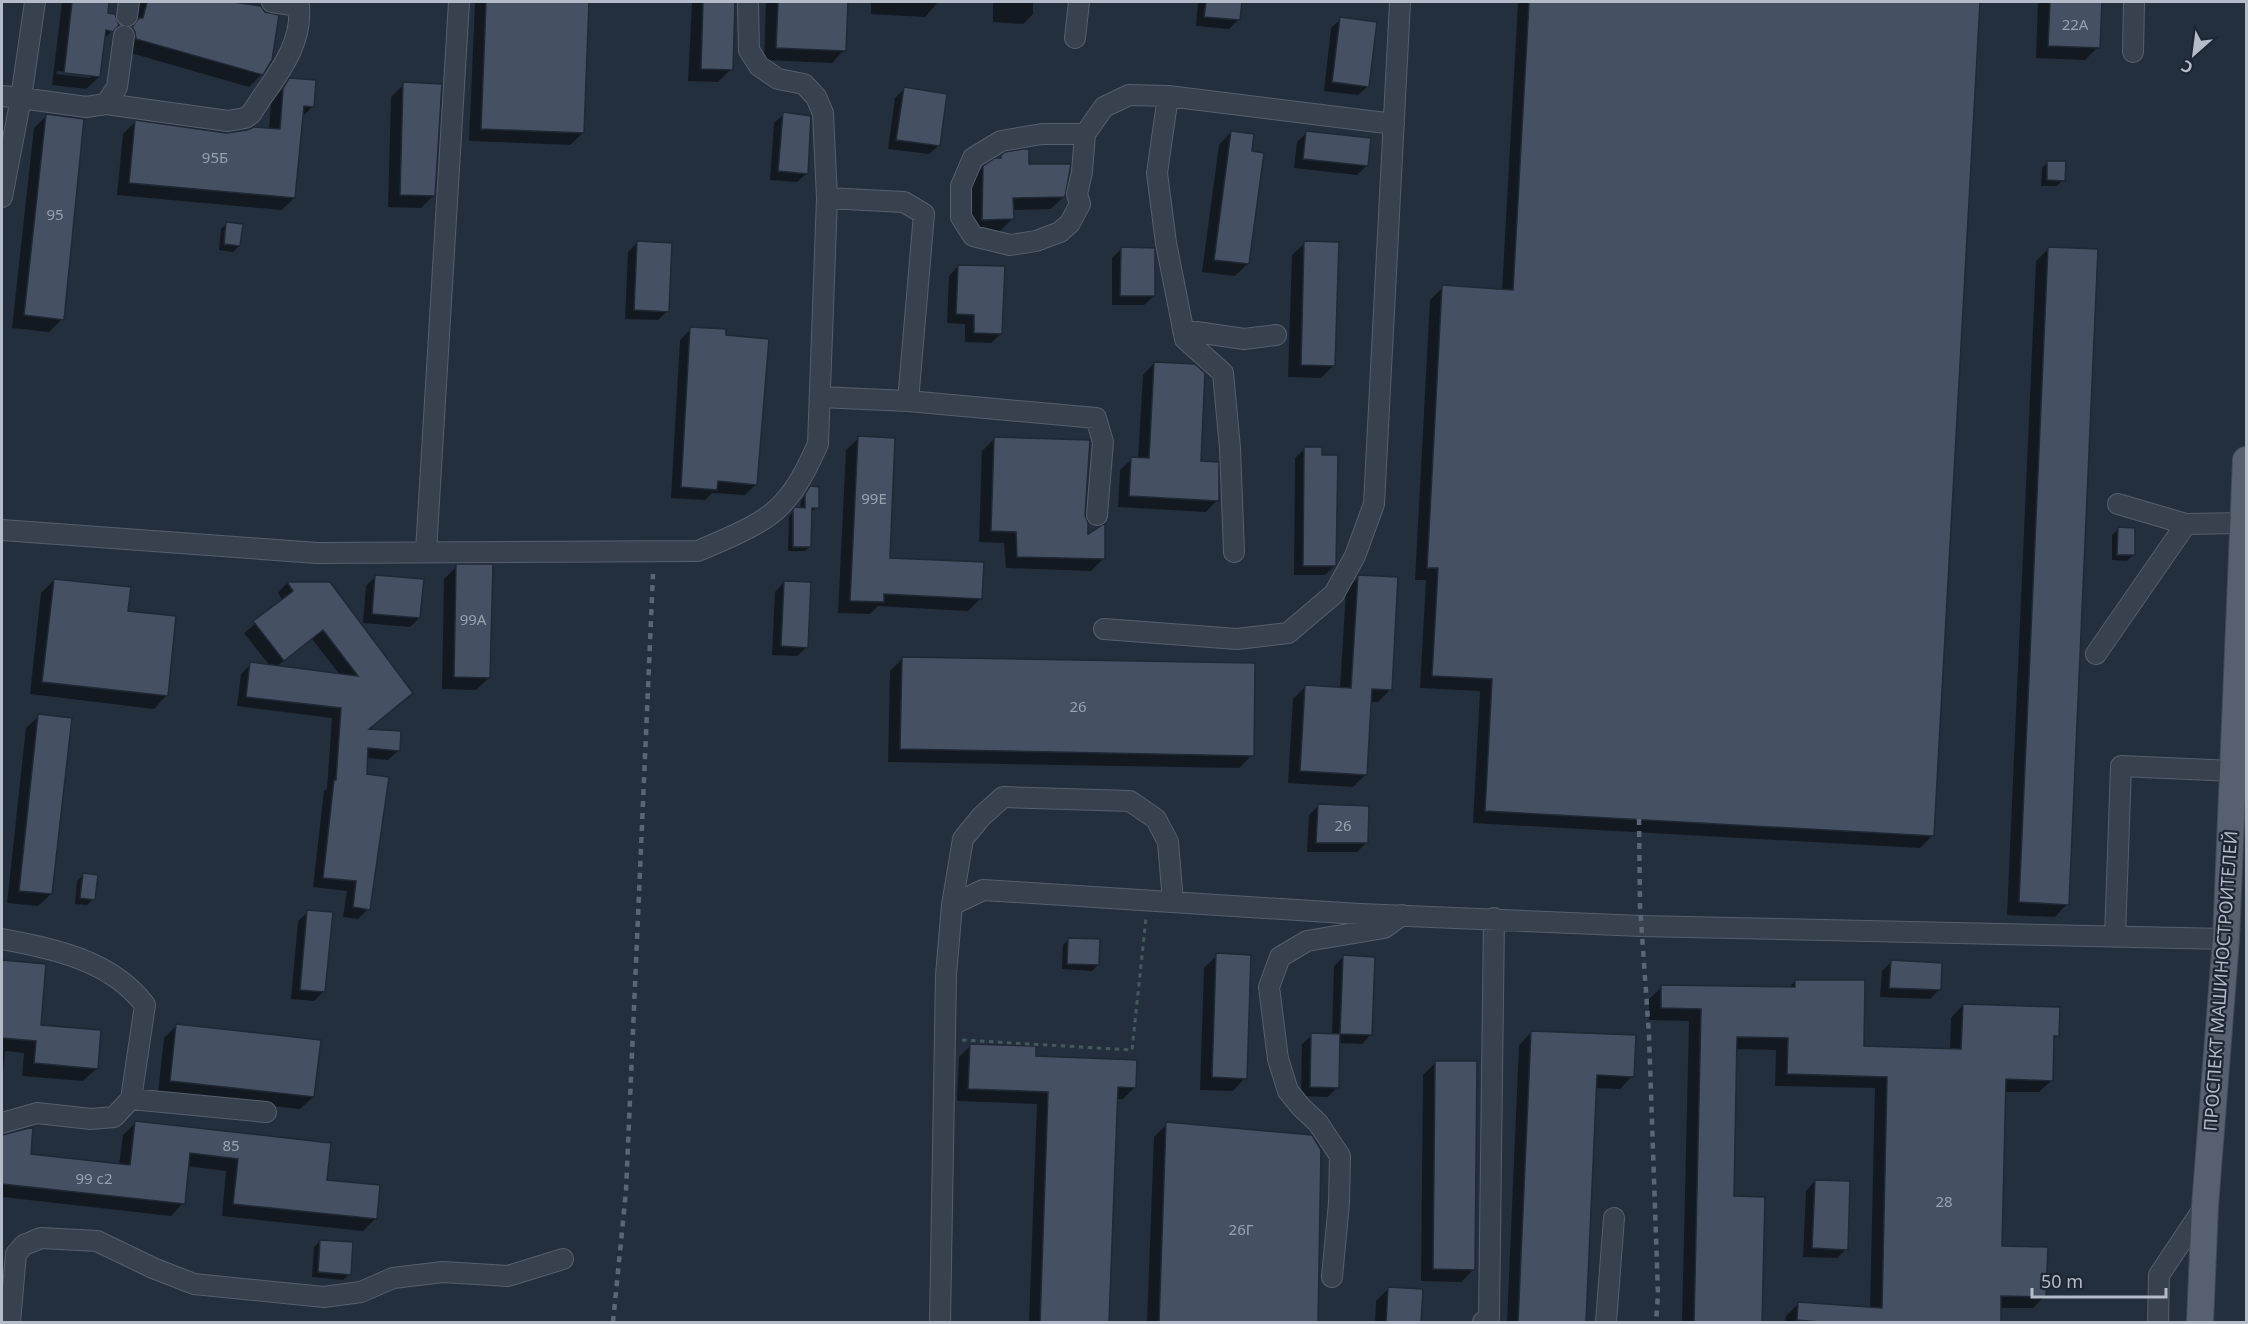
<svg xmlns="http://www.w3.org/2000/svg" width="2248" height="1324" font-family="'Noto Sans',sans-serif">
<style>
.shadow{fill:#0007;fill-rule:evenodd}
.building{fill:#455162;stroke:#1f2835;stroke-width:1.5}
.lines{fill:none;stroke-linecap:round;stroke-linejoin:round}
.minor-casing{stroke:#565f6c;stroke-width:22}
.major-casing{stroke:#414a57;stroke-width:28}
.path{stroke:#44595c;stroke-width:3;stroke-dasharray:4.5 4.5;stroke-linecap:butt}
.minor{stroke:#38414e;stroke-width:20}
.major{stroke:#56606e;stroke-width:26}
.rail{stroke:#5a6575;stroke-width:4.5;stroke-dasharray:6 6;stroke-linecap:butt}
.labels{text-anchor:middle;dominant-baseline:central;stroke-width:4.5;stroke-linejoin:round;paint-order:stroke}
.number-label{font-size:15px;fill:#98a1af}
.street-label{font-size:18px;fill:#b4bcc9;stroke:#1d2633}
</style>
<rect width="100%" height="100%" fill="#242f3e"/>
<path class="shadow" d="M62,2H108L106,14L112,31L103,40L99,77L86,89L52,85ZM57,71L90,74V78L56,74Z
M139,2H223L260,7L262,74L249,87L124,51L126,32L132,27Z
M475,2H588L583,133L570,145L469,141Z
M692,2H734L731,69L718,82L688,81Z
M766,2H846L844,50L832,63L764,60Z
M871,2H938L925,17L871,14Z
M993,2H1033V14L1023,24L993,22Z
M1198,2H1240L1238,20L1229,29L1196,26Z
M1518,2H1978L1933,835L1920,848L1473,823L1480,691L1420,688L1426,580H1415L1430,300L1443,287L1502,290Z
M2038,2H2100L2098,47L2085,60L2036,58Z
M1341,19L1368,86L1358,95L1324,91L1331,28Z
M290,80L313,106L301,118L294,198L282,210L117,195L123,134L135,122L226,134L269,130L271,102Z
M404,84L434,195L421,208L388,207L391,97Z
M904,89L939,145L929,154L888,149L895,98Z
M784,114L809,116L810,130L807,173L797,182L770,180L774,123Z
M47,115L62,319L49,332L12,328L34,128Z
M1231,132L1250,153L1248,263L1235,276L1202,272L1219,145Z
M1306,133L1366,166L1357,175L1294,168L1297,142Z
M1002,156L1028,165L1064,196L1051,209L1012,210V219L999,232H970V180L983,167Z
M2048,162L2063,180L2057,186H2041L2042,168Z
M227,223L239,246L233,252L219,250L221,229Z
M637,243L667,311L658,320L625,319L628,252Z
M1305,243L1334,365L1321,378L1288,377L1292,255Z
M2049,248L2067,904L2055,917L2007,915L2036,261Z
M1121,249L1154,296L1144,305H1112V258Z
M958,266L1001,334L991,343L965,342V324L947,323L949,276Z
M691,329L756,484L745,495L712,493L705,500L671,498L680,340Z
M1154,363L1217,500L1206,512L1118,507L1120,470L1132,459H1138L1143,375Z
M859,438L888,560L981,598L968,611L878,606L870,614L838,613L846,450Z
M994,439L1084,514L1087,536L1103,559L1091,571L1006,568L1004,543L979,542L982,451Z
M1305,449L1334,566L1325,575H1294L1295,458Z
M811,488L818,507L811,512L810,546L805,551H788L789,516L796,509H800L801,501Z
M2118,529L2133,555L2127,561L2112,560V535Z
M457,566L489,678L476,690L442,689L444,579Z
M375,577L419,618L410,627L363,623L366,586Z
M1359,577L1390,690L1378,702H1370L1366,774L1353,787L1288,783L1293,699L1305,687L1340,689L1346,589Z
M54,580L127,612L166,696L154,709L30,694L41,593Z
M784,582L807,647L797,656L772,655L775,592Z
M287,583H330L411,693L367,731L399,750L388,760L366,758L368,909L358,919L343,917L347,891L313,887L324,791L327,789L332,718L237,706L241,674L251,664L270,666L244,633L283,601L278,593ZM312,639L340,675L276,667Z
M903,658L1252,755L1239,768L888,762L890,671Z
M39,716L51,894L38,906L7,903L26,728Z
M1318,806L1367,842L1357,852H1307L1309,815Z
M83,875L93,899L87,905L75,904L77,881Z
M308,912L324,991L314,1001L291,999L298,921Z
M1069,939L1098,965L1092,971L1062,969L1063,945Z
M1217,955L1245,1078L1233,1091L1200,1090L1204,968Z
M1343,957L1371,1034L1362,1044L1339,1043L1337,1087L1328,1097L1301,1096L1302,1044L1312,1035H1332L1334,966Z
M2,962L45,966L39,1026L96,1069L83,1081L22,1076L24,1053L5,1051L2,1086Z
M1891,962L1939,990L1930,999L1880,997L1882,971Z
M1795,981L1863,1048L1950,1050L1951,1018L1963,1005L2057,1035L2053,1040L2052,1080L2039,1092H2004L2001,1248L2045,1296L2033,1308H2000L1999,1322H1785L1786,1316L1798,1304L1870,1309L1875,1088L1775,1086L1776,1050L1735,1049L1733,1197L1760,1322H1682L1689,1021L1649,1020V999L1662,987L1788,989Z
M177,1025L313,1097L300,1109L158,1093L164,1038Z
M1532,1032L1632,1076L1620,1089L1595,1088L1584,1322H1507L1519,1045Z
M971,1045L1034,1057L1135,1087L1123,1099H1116L1108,1322H1029L1037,1104L957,1101L959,1057Z
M1436,1062L1474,1269L1461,1282L1421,1281L1423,1075Z
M135,1123L325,1181L376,1218L363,1231L222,1216L226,1171L187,1166L183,1203L171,1216L2,1197L3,1136L29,1155L119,1165L123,1135Z
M1167,1124L1316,1322H1147L1154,1137Z
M1815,1181L1846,1249L1837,1258L1803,1257L1806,1191Z
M320,1241L350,1274L343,1280L312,1277L314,1247Z
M1389,1288L1420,1322H1375L1376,1301Z"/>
<path class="building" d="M72,2H109L108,13L115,14L119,25L113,32L106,30L100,77L64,73Z
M147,2H233L261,6L265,12L279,15L272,60L263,75L136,39L135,32L132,27L139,18H143Z
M486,2H589L584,133L481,129Z
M703,2H735L733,70L701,69Z
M778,2H848L846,51L776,48Z
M1206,2H1242L1240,20L1204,17Z
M1529,2H1980L1934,836L1485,811L1492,679L1432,676L1438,568H1427L1442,285L1513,290Z
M2050,2H2102L2100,48L2048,46Z
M1340,17L1377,22L1369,87L1332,82Z
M289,78L316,80L314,107L304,106L295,198L129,183L135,120L226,133L247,130L254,127L280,129L283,89Z
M403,82L442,84L435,196L400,195Z
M904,87L947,94L940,146L896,140Z
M783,112L811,116L808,174L778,171Z
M46,114L84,119L64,320L24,315Z
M1231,131L1254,134L1252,151L1264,153L1249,264L1214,260Z
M1306,131L1371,138L1368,166L1303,159Z
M1023,149H1029V164H1071L1065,197L1013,198L1014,219L982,220L983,166L995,158H1001V155L1005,152Z
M2047,161H2066L2065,181L2047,180Z
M226,222L243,224L240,246L224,244Z
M637,241L672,243L669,312L634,310Z
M1304,241L1339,242L1335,366L1301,365Z
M1121,247L1155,248V296H1120Z
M2048,247L2098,249L2069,905L2019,902Z
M958,265L1005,266L1002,334L974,333V315L956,314Z
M690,327L726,329V335L769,339L757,485L718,481L717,490L681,487Z
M1154,362L1195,364L1205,373L1201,461L1219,462V501L1129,496L1131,457L1149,458Z
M858,436L895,438L890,558L984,562L982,599L884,594V602L850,601Z
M994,437L1090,440L1085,515L1088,523V534L1105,523V559L1017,557L1016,532L991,531Z
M1304,447H1322V455H1338L1336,566H1303Z
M810,486L819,487V508H812L811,547H793V509L795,507L805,508V494Z
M2118,527L2135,528V555H2117Z
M456,564H493L490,678L454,677Z
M375,575L424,579L420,618L372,614Z
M1358,575L1398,577L1392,690L1372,689L1367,775L1300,771L1305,685L1351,688Z
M54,579L131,587L128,611L176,616L168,696L42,682Z
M784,581L811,582L808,648L781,646Z
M287,582H330L413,693L369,729L401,731L400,751L368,748L367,774L389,777L370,910L353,907L356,881L323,878L334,780H336L341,708L246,697L250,662L358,676L323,630L284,661L253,621L293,591Z
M902,657L1255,663L1254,756L900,749Z
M38,714L72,718L52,894L19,891Z
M1318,804L1369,806L1368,843H1316Z
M83,873L98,875L95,900L80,898Z
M307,910L333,912L325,992L300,990Z
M1068,938L1100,939L1099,965L1067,964Z
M1216,953L1251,955L1247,1079L1212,1077Z
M1343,955L1375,957L1372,1035L1340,1034Z
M2,960L46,964L41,1025L101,1030L98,1069L34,1063L36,1041L2,1038Z
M1891,960L1942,963L1941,990L1889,988Z
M1795,980H1865L1864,1046L1961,1049L1963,1004L2060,1007L2059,1036H2054L2053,1081L2006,1079L2002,1246L2048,1247L2046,1297L2001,1296V1323H1829L1797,1320L1798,1302L1882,1308L1887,1077L1787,1074L1788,1038L1737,1037L1734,1196L1765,1197L1762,1323H1694L1701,1009L1661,1008V985L1795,987Z
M176,1024L321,1040L314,1097L170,1081Z
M1531,1031L1636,1035L1634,1077L1597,1075L1586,1323H1518Z
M1311,1033L1340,1034L1339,1088L1310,1087Z
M970,1044L1036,1046V1056L1137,1060L1136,1088L1118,1087L1109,1323H1040L1048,1092L968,1089Z
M1435,1061H1477L1475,1270L1433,1269Z
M135,1121L331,1143L327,1180L380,1185L377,1219L233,1204L238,1159L190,1153L185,1204L2,1184V1135L33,1127L31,1154L130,1165Z
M1166,1122L1312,1135L1321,1150L1318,1323H1159Z
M1815,1180L1850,1181L1848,1250L1812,1248Z
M320,1240L353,1242L351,1275L318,1272Z
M1388,1287L1423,1289L1421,1323H1386Z"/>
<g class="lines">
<defs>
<path id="minor" d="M35,2L21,98L86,107L106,104L117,87L124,36
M127,16L129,2
M1075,38L1079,2
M2133,52L2134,2
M2,96L21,98L2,197
M1168,96L1157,173L1166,243L1185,339L1223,373L1230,448L1234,552
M106,104L228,121L245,118L251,114C272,80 303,49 299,6L272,2
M1085,134H1042L1001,141L973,158L961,186V217L973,236L1010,245L1036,241L1060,232L1070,223L1080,204L1077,194L1082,172L1085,134L1104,107L1129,95L1168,96L1394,124
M827,198L904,202L924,214L908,401
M1183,330L1244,339L1276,335
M820,397L908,401L1096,418L1103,442L1097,515
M2118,504L2186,524L2243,523
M2,530L317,553L698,551C721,541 757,527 776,510C796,492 807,468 818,444L827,198L823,113L816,97L804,84L778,79L759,66L749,50L748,2
M426,551L459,2
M1104,629L1237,639L1288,633L1334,594L1355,556L1374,504L1400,2
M2096,654L2186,524
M952,905L963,839L981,817L1003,797L1130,801L1156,819L1168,842L1173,902
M2115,937L2121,766L2233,771
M2,939C54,949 111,960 145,1005L131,1099
M2,1123L37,1113L91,1119L114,1117L131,1099L266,1112
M1332,1277L1339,1203L1340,1156L1318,1123L1301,1107L1288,1091L1278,1059L1269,987L1280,957L1307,941L1384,928L1402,915
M10,1322L16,1254L24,1245L41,1238L97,1241L153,1268L194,1284L324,1297L361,1292L393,1278L443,1272L508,1276L563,1259
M940,1322L946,975L952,905L983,890L1360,914L1641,926L2226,939
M1483,1322L1489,1318L1494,918
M1606,1322L1614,1218
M2158,1322L2159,1275L2205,1206"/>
<path id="major" d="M2200,1322L2205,1206L2226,939L2246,460"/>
</defs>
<use href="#minor" class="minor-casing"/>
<use href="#major" class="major-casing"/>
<path class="path" d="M962,1040L1132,1050L1146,918"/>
<use href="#minor" class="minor"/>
<use href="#major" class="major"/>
<path class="rail" d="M1639,819L1640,906L1649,1035L1658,1295L1656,1322
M613,1322L626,1191L653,574"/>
</g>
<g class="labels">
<g class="number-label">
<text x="2075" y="24">22А</text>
<text x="215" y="157">95Б</text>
<text x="55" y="214">95</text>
<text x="874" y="498">99Е</text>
<text x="473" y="619">99А</text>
<text x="1078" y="706">26</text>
<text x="1343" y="825">26</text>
<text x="231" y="1145">85</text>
<text x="94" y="1178">99 с2</text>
<text x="1944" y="1201">28</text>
<text x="1241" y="1229">26Г</text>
</g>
<g class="street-label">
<text transform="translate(2220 981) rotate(-86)">ПРОСПЕКТ МАШИНОСТРОИТЕЛЕЙ</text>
</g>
</g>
<rect width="2248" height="1324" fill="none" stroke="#b4bcc9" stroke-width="6"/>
<g transform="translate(2194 54) rotate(208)" stroke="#1d2633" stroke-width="4.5" paint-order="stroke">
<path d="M0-4.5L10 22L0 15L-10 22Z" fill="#b4bcc9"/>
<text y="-9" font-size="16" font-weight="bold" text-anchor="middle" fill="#b4bcc9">С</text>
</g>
<path d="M2032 1288v9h134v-9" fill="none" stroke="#b4bcc9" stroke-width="3"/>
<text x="2041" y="1288" font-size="18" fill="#b4bcc9" stroke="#1d2633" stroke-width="4.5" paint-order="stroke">50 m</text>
</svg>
